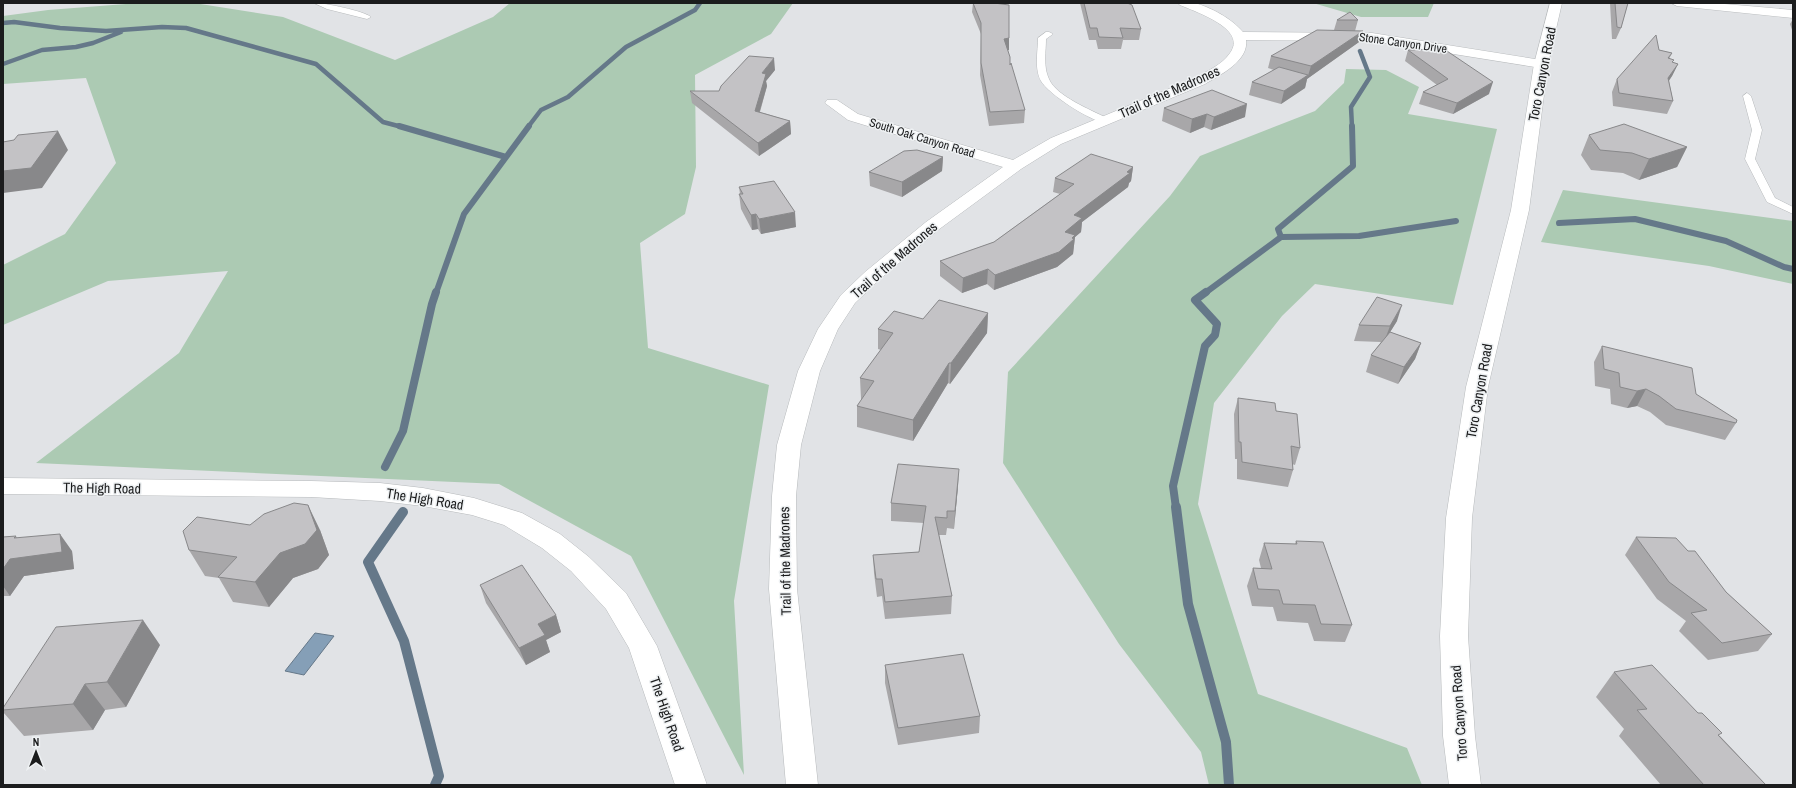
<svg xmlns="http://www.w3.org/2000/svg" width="1796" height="788" font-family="'Archivo Narrow',sans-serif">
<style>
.green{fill:#accab3}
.water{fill:#859fb7;stroke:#657889}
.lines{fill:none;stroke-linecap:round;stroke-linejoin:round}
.stream-far3{stroke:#657889;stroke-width:4.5}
.stream-far2{stroke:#657889;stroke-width:6}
.stream-far1{stroke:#657889;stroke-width:8}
.stream{stroke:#657889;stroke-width:10}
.service-casing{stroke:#b7babc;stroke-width:1}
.minor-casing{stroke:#b7babc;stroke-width:1}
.tertiary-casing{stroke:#b7babc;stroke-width:1}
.service{fill:#fff;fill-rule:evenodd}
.minor{fill:#fff;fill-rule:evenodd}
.tertiary{fill:#fff;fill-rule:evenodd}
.wall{fill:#a8a7a9}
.shaded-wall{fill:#88888a}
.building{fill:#c3c2c5;stroke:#88888a}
.labels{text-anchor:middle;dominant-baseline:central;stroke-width:3;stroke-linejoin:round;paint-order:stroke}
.far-street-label{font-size:12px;fill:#1b1c1d;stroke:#eef1f3}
.street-label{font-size:14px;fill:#1b1c1d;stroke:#eef1f3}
</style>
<rect width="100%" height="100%" fill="#e1e3e6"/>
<path class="green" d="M139,3H194L283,17L395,60L493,17L510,3H793L771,34L695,75L696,167L685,214L640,243L648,348L769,385L734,601L744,775L631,556L499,484L36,463L179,353L228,271L108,281L3,325V265L65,234L116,163L86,78L3,84V16L48,10Z
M1313,3H1434L1428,17H1361Z
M1346,69L1386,70L1419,87L1408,114L1497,129L1453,305L1315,284L1282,316L1214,403L1198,504L1258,694L1407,748L1422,785H1209L1201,752L1119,644L1003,463L1008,372L1170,196L1200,156L1315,111L1344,83Z
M1563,190L1793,221V284L1709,266L1541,242Z"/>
<path class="water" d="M315,633L334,636L304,675L285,671Z"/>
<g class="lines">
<path class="stream-far3" d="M3,23L14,22L60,28L106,31L162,27L186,28L316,64L383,122L402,127
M3,64L42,50L76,47L93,43L121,32
M528,127L541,110L568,97L626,47L695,10L700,3
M1352,127L1351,107L1370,77L1360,51"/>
<path class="stream-far2" d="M399,126L506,157
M1559,223L1635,219L1726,241L1784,267L1793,269
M1281,237L1278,229L1353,166L1352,126
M436,293L464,214L529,126
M1205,293L1281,237L1359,236L1456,221"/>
<path class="stream-far1" d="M385,467L403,431L432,304L436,292
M1176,508L1173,486L1205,346L1215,335L1217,324L1195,300L1206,292"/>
<path class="stream" d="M1176,507L1188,604L1226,742L1229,785
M403,512L368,562L404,641L439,776L435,785"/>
<defs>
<path id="service" d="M314,3C325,3 364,11 371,17L367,19L327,9Z
M1046,32H1049L1053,34L1046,39C1046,51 1043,67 1049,79C1056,96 1091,110 1107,118L1109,120L1107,122C1095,125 1047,93 1041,81C1034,69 1038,51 1038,38Z
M1747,93L1751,96L1762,130L1755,159L1775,198L1793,207V214L1767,202L1745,159L1752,130L1743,96Z"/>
<path id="minor" d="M1178,3C1183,3 1189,2 1194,3C1211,7 1232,19 1243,32L1372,33L1541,60L1546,61L1548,64L1546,67L1541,68L1372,41L1246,40C1249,61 1220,75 1205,84L1061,144L1021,169L938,230L879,280L855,303L838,329L820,371L801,445L796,496L797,589L818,785H786L769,589L772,496L777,445L798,371L818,329L841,295L865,272L926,222L1003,167L848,120L825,103L827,100H837L858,114L1013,160L1051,138L1195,78C1207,71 1222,65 1230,53C1248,29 1196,12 1180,5Z
M1671,3H1713L1793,10V18L1677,6Z
M3,478L311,481L380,483L423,488L474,498L522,513L560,534L589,557L626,593L657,646L707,785H675L629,648L606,609L571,571L542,548L504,525L472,515L423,506L380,501L311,497L3,494Z"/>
<path id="tertiary" d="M1550,3H1562L1548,64L1529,210L1488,387L1472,518L1468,636L1475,736L1481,785H1449L1443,736L1440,636L1446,518L1466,387L1511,210L1534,64Z"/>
</defs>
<use href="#service" class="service-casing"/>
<use href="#minor" class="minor-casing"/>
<use href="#tertiary" class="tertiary-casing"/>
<use href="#service" class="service"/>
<use href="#minor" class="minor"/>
<use href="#tertiary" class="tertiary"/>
</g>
<path class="wall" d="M973,3H994L1009,38V50H1008L1010,65L1025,110L1024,123L989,126L980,75L981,34L972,12Z
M1080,3H1127L1141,29L1139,40H1123L1121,49H1098L1096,40H1089Z
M1610,3H1628L1621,28L1616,39H1612Z
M1793,19V33L1790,24Z
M1337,20H1358L1355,31H1363L1359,42L1307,79L1305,88L1281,104L1249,95L1252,82L1274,70L1268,68L1271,56L1334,30Z
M1408,50L1489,94L1453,114L1419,104L1423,92L1437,85L1405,61Z
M1659,50L1672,53L1669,59L1672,63L1678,64L1672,76L1669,81L1673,101L1667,114L1613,106L1612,92L1617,79Z
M775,70L766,81L767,86L760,112L790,121L791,134L759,156L692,103L690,91H719Z
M1164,108L1245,117L1211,130L1204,127L1190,133L1162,121Z
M1589,135L1687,147L1677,167L1639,180L1623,173L1591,170L1581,155Z
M943,157L942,171L902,197L870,186L869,172Z
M1133,167L1131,181L1129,183L1128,187L1082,222L1081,232L1075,237L1073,254L1057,267L994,290L987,284L962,293L940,276V261L994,242L1060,194L1053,192L1055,178Z
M739,187L796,227L761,234L758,229L752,230L741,209L739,194H740Z
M988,313L987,333L950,384L948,383L913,441L857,427V406L862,399H861L860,378L881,350L878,349V329L923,319Z
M1397,321L1390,332L1421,343L1415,359L1398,384L1366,372L1371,355L1381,342L1354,341L1359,325Z
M1602,346L1696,394L1736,423L1725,440L1666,425L1650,412L1637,406L1627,408L1611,404L1610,389L1595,386L1594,362Z
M1238,398L1300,448L1295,465L1292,464L1293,470L1288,487L1237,479V459H1235L1234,414Z
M958,486L954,529L947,528L946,535H939L952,596L951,614L885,619L882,596L877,597L874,573L873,555L919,552L924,523L891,521V503Z
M250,525L320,530L329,555L318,569L293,578L269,607L233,602L219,578L205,576L189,550Z
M16,536L17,538L72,551L74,569L24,576L10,596H3V537Z
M1636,537L1688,551L1726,592L1772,634L1758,651L1708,660L1679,631L1686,621L1657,599L1625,555Z
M1296,541L1352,625L1345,642L1314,641L1308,623L1277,621L1273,607L1252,606L1247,586L1253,568H1261L1259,560L1264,543L1295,544Z
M480,585L556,615L561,632L546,640L550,652L526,665L486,603Z
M160,645L126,707L105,710L93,730L24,736L3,712V708Z
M885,665L980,716L979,733L898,745L885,683Z
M1614,672L1720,736L1766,785H1661L1619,736L1624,729L1596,697Z"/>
<path class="shaded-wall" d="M1363,31L1359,42L1307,79L1311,66Z
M1009,38V50L1004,51V39Z
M774,58L775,70L766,81L767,86L756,124L755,111L762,73Z
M1678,64L1672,76L1662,90L1668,78Z
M1308,75L1305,88L1281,104L1284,91Z
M1493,82L1489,94L1453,114L1457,103Z
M1247,104L1245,117L1211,130L1214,117Z
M1207,114L1204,127L1190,133L1192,119Z
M790,121L791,134L759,156L758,143Z
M58,131L68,150L42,188L3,193V171Z
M1687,147L1677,167L1639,180L1649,159Z
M943,157L942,171L902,197V182Z
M1133,167L1131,181L1129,183L1128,187L1082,222L1081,232L1075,237L1073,254L1057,267L994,290L995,275L1065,232L1074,215Z
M795,212L796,227L761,234L759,219Z
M756,214L758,229L752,230L751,215Z
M988,269L987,284L962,293L963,278Z
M1402,305L1397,321L1384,342L1390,326Z
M988,313L987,333L950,384L951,363Z
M1421,343L1415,359L1398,384L1404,367Z
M949,363L948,383L913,441V420Z
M1646,389L1637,406L1627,408L1637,391Z
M959,469L958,486L954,529L955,511Z
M308,505L320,530L329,555L318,569L293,578L269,607L255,582Z
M60,534L72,551L74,569L24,576L10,596L3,586V569L10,559Z
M556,615L561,632L546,640L550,652L526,665L519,648L538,624Z
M143,620L160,645L126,707L107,682Z
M85,684L105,710L93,730L73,704Z"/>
<path class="building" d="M973,3H994L1009,5V38L1004,39L1010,57V65L1011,63L1025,110L990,112L981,63V23Z
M1084,3H1127L1132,5L1141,29L1120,28L1123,38L1099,37L1097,28H1090Z
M1615,3H1628L1621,28L1617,27Z
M1350,12L1358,20H1337Z
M1317,30L1363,31L1311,66L1271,56Z
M1656,35L1659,50L1672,53L1668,58L1674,60L1672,62L1678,64L1668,78L1673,101L1619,93L1617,79Z
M1444,49L1493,82L1457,103L1423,92L1448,79L1408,50Z
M749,56L774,58L762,73L766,74L755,111L790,121L758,143L690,91H719L721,86Z
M1279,67L1308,75L1284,91L1252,82Z
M1212,90L1247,104L1214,117L1207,114L1192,119L1164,108Z
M1624,124L1687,147L1649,159L1632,153L1600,150L1589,135Z
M58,131L31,168L3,171V142L14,140L18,135Z
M917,150L943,157L902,182L869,172L904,151Z
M1091,154L1133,167L1127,172L1130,173L1074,215L1082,218L1065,232L1075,235L1072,238L1074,239L1059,252L995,275L988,269L963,278L940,261L994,242L1074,184L1055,178Z
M774,181L795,212L759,219L756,214L751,215L739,194H743L739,187Z
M1377,297L1402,305L1390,326L1359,325Z
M939,300L988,313L951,363H949L913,420L857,406L874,381L860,378L893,333L878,329L894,311L923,319Z
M1390,332L1421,343L1404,367L1371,355Z
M1602,346L1692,368L1696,394L1737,420L1736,423L1676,409L1659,396L1646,389L1637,391L1620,387L1619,373L1604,369Z
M1238,398L1275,403L1276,411L1297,414L1300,448L1291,446L1293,470L1242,462L1241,442H1239Z
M898,464L959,469L955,511H947V518L935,517L952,596L885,602L882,579H876L873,555L919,552L926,506L891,503Z
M294,503L308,505L317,530L305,544L280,553L255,582L218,577L237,557L189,550L183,531L197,517L250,525L264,514Z
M60,534L62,552L10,559L3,569V537L16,536L14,538Z
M1636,537L1676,538L1688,551H1695L1726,592L1772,634L1722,643L1691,613L1707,610L1669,582Z
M1296,541L1323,542L1352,625L1321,624L1315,605L1283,604L1279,590L1258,589L1253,568L1272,569L1264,543L1297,544Z
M522,565L556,615L538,624L545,635L519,648L480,585Z
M143,620L107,682L85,684L73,704L3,710V708L56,627Z
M963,654L980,716L898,728L885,665Z
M1652,665L1698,713H1702L1722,733L1718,735L1766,785H1704L1637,710L1647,709L1614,672Z"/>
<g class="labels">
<g class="far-street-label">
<text transform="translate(1403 43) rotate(8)">Stone Canyon Drive</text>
<text transform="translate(922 138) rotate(17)">South Oak Canyon Road</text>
</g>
<g class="street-label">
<text transform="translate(1542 74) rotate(-79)">Toro Canyon Road</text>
<text transform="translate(1169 92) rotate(-24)">Trail of the Madrones</text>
<text transform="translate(894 260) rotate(-41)">Trail of the Madrones</text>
<text transform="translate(1479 391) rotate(-80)">Toro Canyon Road</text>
<text transform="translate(102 488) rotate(1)">The High Road</text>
<text transform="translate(425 499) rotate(9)">The High Road</text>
<text transform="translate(785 561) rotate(-91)">Trail of the Madrones</text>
<text transform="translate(1459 713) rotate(-94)">Toro Canyon Road</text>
<text transform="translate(667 714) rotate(71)">The High Road</text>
</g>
</g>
<rect width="1796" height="788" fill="none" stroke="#1b1c1d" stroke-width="8"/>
<g transform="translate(36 752)" stroke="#eef1f3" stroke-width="3" paint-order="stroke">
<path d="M0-3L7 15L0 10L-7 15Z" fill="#1b1c1d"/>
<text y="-6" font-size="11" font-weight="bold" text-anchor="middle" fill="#1b1c1d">N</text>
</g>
</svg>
